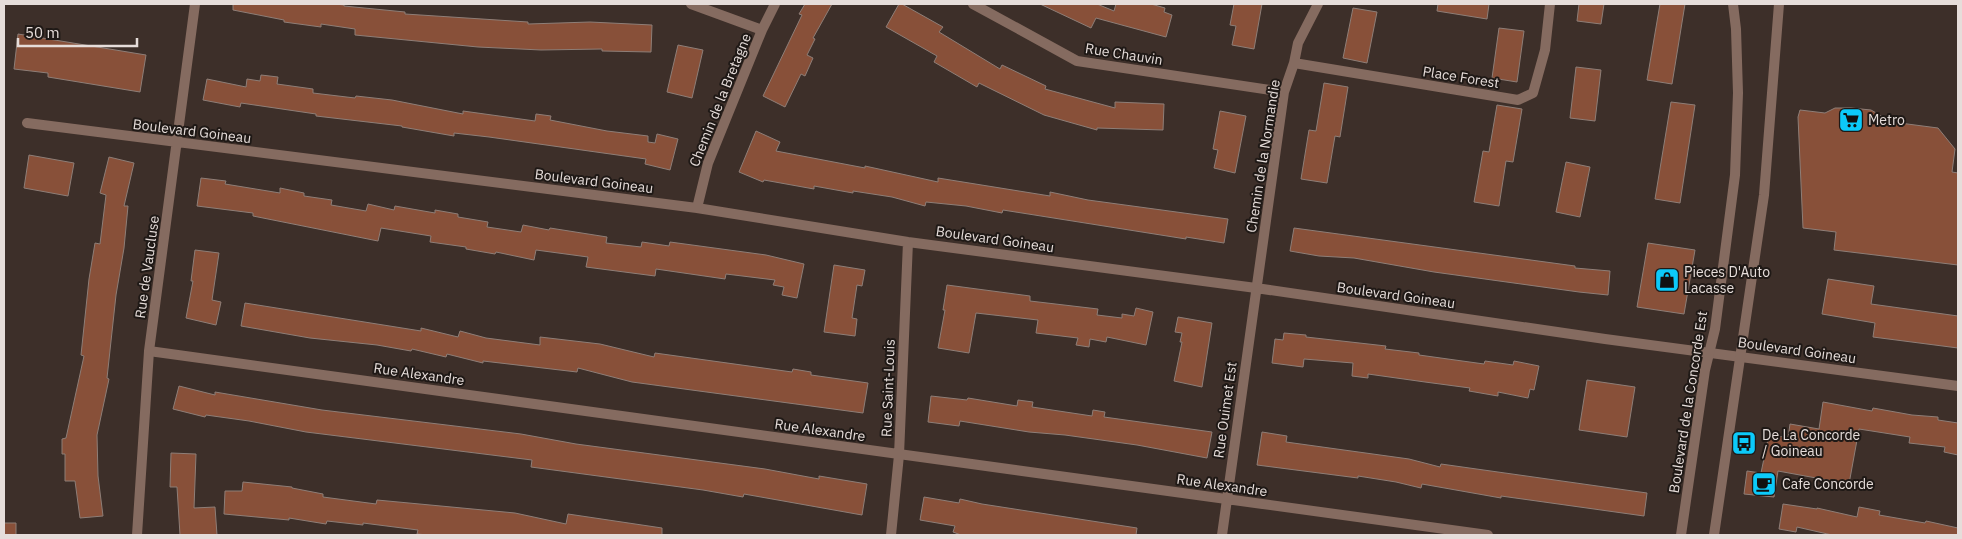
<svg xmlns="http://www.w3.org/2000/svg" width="1962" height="539" font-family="'IBM Plex Sans',sans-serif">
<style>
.building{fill:#885039;stroke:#8e7e77}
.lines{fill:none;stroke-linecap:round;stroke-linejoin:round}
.minor{stroke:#856b60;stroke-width:10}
.tertiary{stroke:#856b60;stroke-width:10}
.labels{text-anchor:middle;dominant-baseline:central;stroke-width:4;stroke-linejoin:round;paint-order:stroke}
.street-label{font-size:14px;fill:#e6ddda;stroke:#1f1916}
.poi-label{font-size:14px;fill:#e6ddda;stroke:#1f1916;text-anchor:start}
</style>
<rect width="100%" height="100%" fill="#3d2f29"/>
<path class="building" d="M233,4H336L344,5V6L405,12V14L528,22V24L590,22L652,25L651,52L602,51V49L541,50L478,47L355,35V29L321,24V27L284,22V20L233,10Z
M805,4H832L813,38L815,39L807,55L813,58L805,76L801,74L785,107L763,96L802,15L799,14Z
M899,4H902L943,27L939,32L1000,69L1002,65L1046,86L1045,89L1115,108V102L1164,104L1163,130L1097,128V130L1044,115L979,83L977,87L934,62L937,56L886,27Z
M1040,4H1097L1114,11L1116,4H1151L1165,8L1164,12L1172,15L1166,37L1096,18L1091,28Z
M1234,4H1262L1254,49L1232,45L1236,26L1230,25Z
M1438,4H1489L1487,19L1437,11Z
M1579,4H1604L1601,24L1577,21Z
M1660,4H1685L1672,84L1647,80Z
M1353,8L1377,12L1367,63L1343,58Z
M1499,28L1524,31L1517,82L1492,78Z
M18,34L146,55L140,92L48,77V73L14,69Z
M678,45L703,50L692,98L667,92Z
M1576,67L1601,70L1595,121L1570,118Z
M261,75L278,77L277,84L313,89V93L355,98L356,96L392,100L463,114V111L535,121L536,114L551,116L550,120L607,131L648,136V142L655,143L657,134L678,139L670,170L645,164L646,159L489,137L454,133V136L402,127V126L316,116V114L241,103L240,107L203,100L207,79L246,87L247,79L260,81Z
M1324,83L1348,87L1340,137L1335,136L1327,183L1301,179L1309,130L1316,131Z
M1671,102L1695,105L1680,203L1655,199Z
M1497,105L1522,109L1513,162L1506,161L1499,206L1474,202L1483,151L1489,152Z
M1835,108H1851L1871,110L1892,122L1938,128L1955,149L1952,172L1958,173V265L1834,250L1836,232L1803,228L1798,117L1800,110L1825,113Z
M1220,111L1246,116L1235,173L1214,168L1218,150L1213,149Z
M756,131L780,142L776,151L865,168V166L938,182V178L1050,196V192L1088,200L1228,219L1224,243L1186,237V239L1003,210L1002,213L966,206L926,202L925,206L892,197L853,191V193L814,186V189L764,180L763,182L739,172Z
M29,155L74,163L68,196L24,188Z
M109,157L134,163L124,206H128L124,248L116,295L107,378L109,379L97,435L98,476L103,516L80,518L75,481H65V454H62V439L66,438L84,356L81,355L89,279L95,243L100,244L106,195L100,193Z
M1566,162L1590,167L1580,217L1556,212Z
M201,178L226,181L225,184L280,193V188L304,193V196L332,200L331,205L366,211L368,204L394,210L395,206L435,213V210L458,214V217L488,222L487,227L521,232L523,225L549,230L550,228L607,237L606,243L641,247L642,242L669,246L670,242L766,255L804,264L797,298L782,295L784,287L773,285L775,280L726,274L725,279L656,269L655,276L586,267L588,257L536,250L534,260L496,252L495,254L466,249V247L430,242L431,236L381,228L378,241L253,216V213L197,206Z
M1294,228L1575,266V268L1610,271L1608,295L1579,292L1434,272L1354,258L1319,256L1290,251Z
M1648,243L1695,250L1684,314L1637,307Z
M195,250L219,253L212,300L221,302L216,325L186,318L193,281H191Z
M834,265L865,270L862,286L857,285L852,318L857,319L855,336L824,332Z
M1828,279L1874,286L1871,304L1958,316V348L1873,337L1875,323L1822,314Z
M947,285L1030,296V301L1098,309L1097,315L1122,318V314L1134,316L1136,308L1153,312L1146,345L1107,337L1106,342L1090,339L1089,347L1076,345L1078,338L1036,333L1038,320L976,313L969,353L938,348L945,310H943Z
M245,303L421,331V328L458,337L460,331L486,338L540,345V337L600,344L654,357L655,353L792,372L793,369L811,372V375L868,383L863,413L632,382L578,368L577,372L483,361V363L447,354L446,357L412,349L411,351L377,345L310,338L241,326Z
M1178,317L1212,323L1202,387L1174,381L1182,342H1180L1182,333L1175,332Z
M1284,333L1306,335V337L1386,346L1385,349L1419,353V355L1484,364L1485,361L1513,365L1514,361L1539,366L1534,390L1530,389L1528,398L1498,392V396L1469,391L1470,388L1425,382L1368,374V378L1352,376L1353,363L1304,359L1303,367L1272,363L1275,339L1283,340Z
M1587,380L1635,387L1627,437L1579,430Z
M179,386L215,395V392L322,410L521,434L576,444L765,469L819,479V476L867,484L862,515L744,494L743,497L703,490L531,467L532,460L306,432L249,421L206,415L205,417L173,409Z
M931,396L967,400L968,398L1017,406L1018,400L1033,402L1032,407L1092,416L1093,410L1105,412L1104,417L1212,432L1207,458L1137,445L1065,435L1029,432L960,421L959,426L928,422Z
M1823,402L1872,411L1873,408L1912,415L1938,417V420L1958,423V455L1944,452L1945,447L1909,443L1910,437L1859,429L1849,484L1778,471L1774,497L1744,494L1747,471L1761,473L1769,434L1788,438L1790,424L1819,429Z
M1262,432L1287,436L1286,442L1409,459L1440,467L1441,464L1647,493L1644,516L1501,496V498L1422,484L1421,488L1396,482L1358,476V478L1257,465Z
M171,453L196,454L194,508L215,507L217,535H180L177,487H170Z
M243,482L292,487V488L323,494V497L376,504L377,500L515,513L566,524L568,514L662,528V535H428L417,534L418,530L363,523V525L327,521L326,524L289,518V520L224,514L225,491H242Z
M924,497L959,503L960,499L982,504L1137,528L1136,535H961L953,532L955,526L920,520Z
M1783,504L1817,509V508L1857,517L1859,507L1880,511L1879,515L1925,523L1926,521L1958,528V535H1832L1797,527L1796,532L1779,529Z
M4,523H16V535H4Z"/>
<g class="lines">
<path class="minor" d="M691,4L762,30
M973,4L1077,61L1284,92
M1294,63L1518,100L1533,93L1545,50L1550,4
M27,123L697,208L908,242L1256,288L1605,339L1958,386
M697,208L708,163L762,30L775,4
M149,351L1488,535
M137,535L149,351L195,4
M891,535L899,455L908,242
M1222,535L1284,92L1294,63L1298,43L1318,4"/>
<path class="tertiary" d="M1681,535L1705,370L1715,329L1735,175L1738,93L1736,29L1733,4
M1714,535L1764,195L1779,4"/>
</g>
<defs>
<symbol id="supermarket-square" viewBox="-11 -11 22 22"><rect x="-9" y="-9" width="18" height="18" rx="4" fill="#0ccafa" stroke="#1f1916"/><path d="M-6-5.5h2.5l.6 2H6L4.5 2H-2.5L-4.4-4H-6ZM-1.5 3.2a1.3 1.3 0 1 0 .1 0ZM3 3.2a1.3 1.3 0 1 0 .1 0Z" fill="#111"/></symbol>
<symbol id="shop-square" viewBox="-11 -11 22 22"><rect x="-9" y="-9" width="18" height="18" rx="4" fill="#0ccafa" stroke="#1f1916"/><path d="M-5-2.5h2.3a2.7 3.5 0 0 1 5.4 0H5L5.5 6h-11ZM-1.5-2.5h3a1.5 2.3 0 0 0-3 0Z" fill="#111"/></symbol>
<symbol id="bus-square" viewBox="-11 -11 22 22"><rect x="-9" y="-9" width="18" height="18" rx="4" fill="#0ccafa" stroke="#1f1916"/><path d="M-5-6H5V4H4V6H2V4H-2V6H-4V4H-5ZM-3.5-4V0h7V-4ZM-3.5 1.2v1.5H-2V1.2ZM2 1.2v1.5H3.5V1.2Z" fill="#111"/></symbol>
<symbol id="cafe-square" viewBox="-11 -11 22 22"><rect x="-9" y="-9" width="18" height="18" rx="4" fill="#0ccafa" stroke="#1f1916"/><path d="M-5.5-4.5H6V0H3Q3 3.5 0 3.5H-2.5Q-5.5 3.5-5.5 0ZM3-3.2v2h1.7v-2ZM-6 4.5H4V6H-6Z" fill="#111"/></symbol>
</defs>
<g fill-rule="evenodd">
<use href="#supermarket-square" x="1837" y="106" width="28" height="28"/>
<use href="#shop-square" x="1653" y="266" width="28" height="28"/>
<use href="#bus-square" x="1730" y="429" width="28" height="28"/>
<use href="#cafe-square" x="1750" y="470" width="28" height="28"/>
</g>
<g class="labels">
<g class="street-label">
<text transform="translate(1124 54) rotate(9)">Rue Chauvin</text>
<text transform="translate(1461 77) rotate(9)">Place Forest</text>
<text transform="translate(720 100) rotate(-68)">Chemin de la Bretagne</text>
<text transform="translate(192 131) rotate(7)">Boulevard Goineau</text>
<text transform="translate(1263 156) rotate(-81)">Chemin de la Normandie</text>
<text transform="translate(594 181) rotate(7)">Boulevard Goineau</text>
<text transform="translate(995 239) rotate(8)">Boulevard Goineau</text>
<text transform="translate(147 267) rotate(-82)">Rue de Vaucluse</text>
<text transform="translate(1396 295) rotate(8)">Boulevard Goineau</text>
<text transform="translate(1797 350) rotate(8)">Boulevard Goineau</text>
<text transform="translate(419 374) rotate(8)">Rue Alexandre</text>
<text transform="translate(888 388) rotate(-88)">Rue Saint-Louis</text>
<text transform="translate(1688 402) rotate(-81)">Boulevard de la Concorde Est</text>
<text transform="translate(1225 410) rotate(-82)">Rue Ouimet Est</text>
<text transform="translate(820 430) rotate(8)">Rue Alexandre</text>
<text transform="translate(1222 485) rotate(8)">Rue Alexandre</text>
</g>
<g class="poi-label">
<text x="1868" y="120">Metro</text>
<text x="1684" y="272">Pieces D'Auto<tspan x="1684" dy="16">Lacasse</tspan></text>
<text x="1762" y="435">De La Concorde<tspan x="1762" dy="16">/ Goineau</tspan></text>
<text x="1782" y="484">Cafe Concorde</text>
</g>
</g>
<rect width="1962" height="539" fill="none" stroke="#e6ddda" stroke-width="10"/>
<path d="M18 38v8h119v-8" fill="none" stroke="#e6ddda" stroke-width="2.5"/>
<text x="25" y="38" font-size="15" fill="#e6ddda" stroke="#1f1916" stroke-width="4" paint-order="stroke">50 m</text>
</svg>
